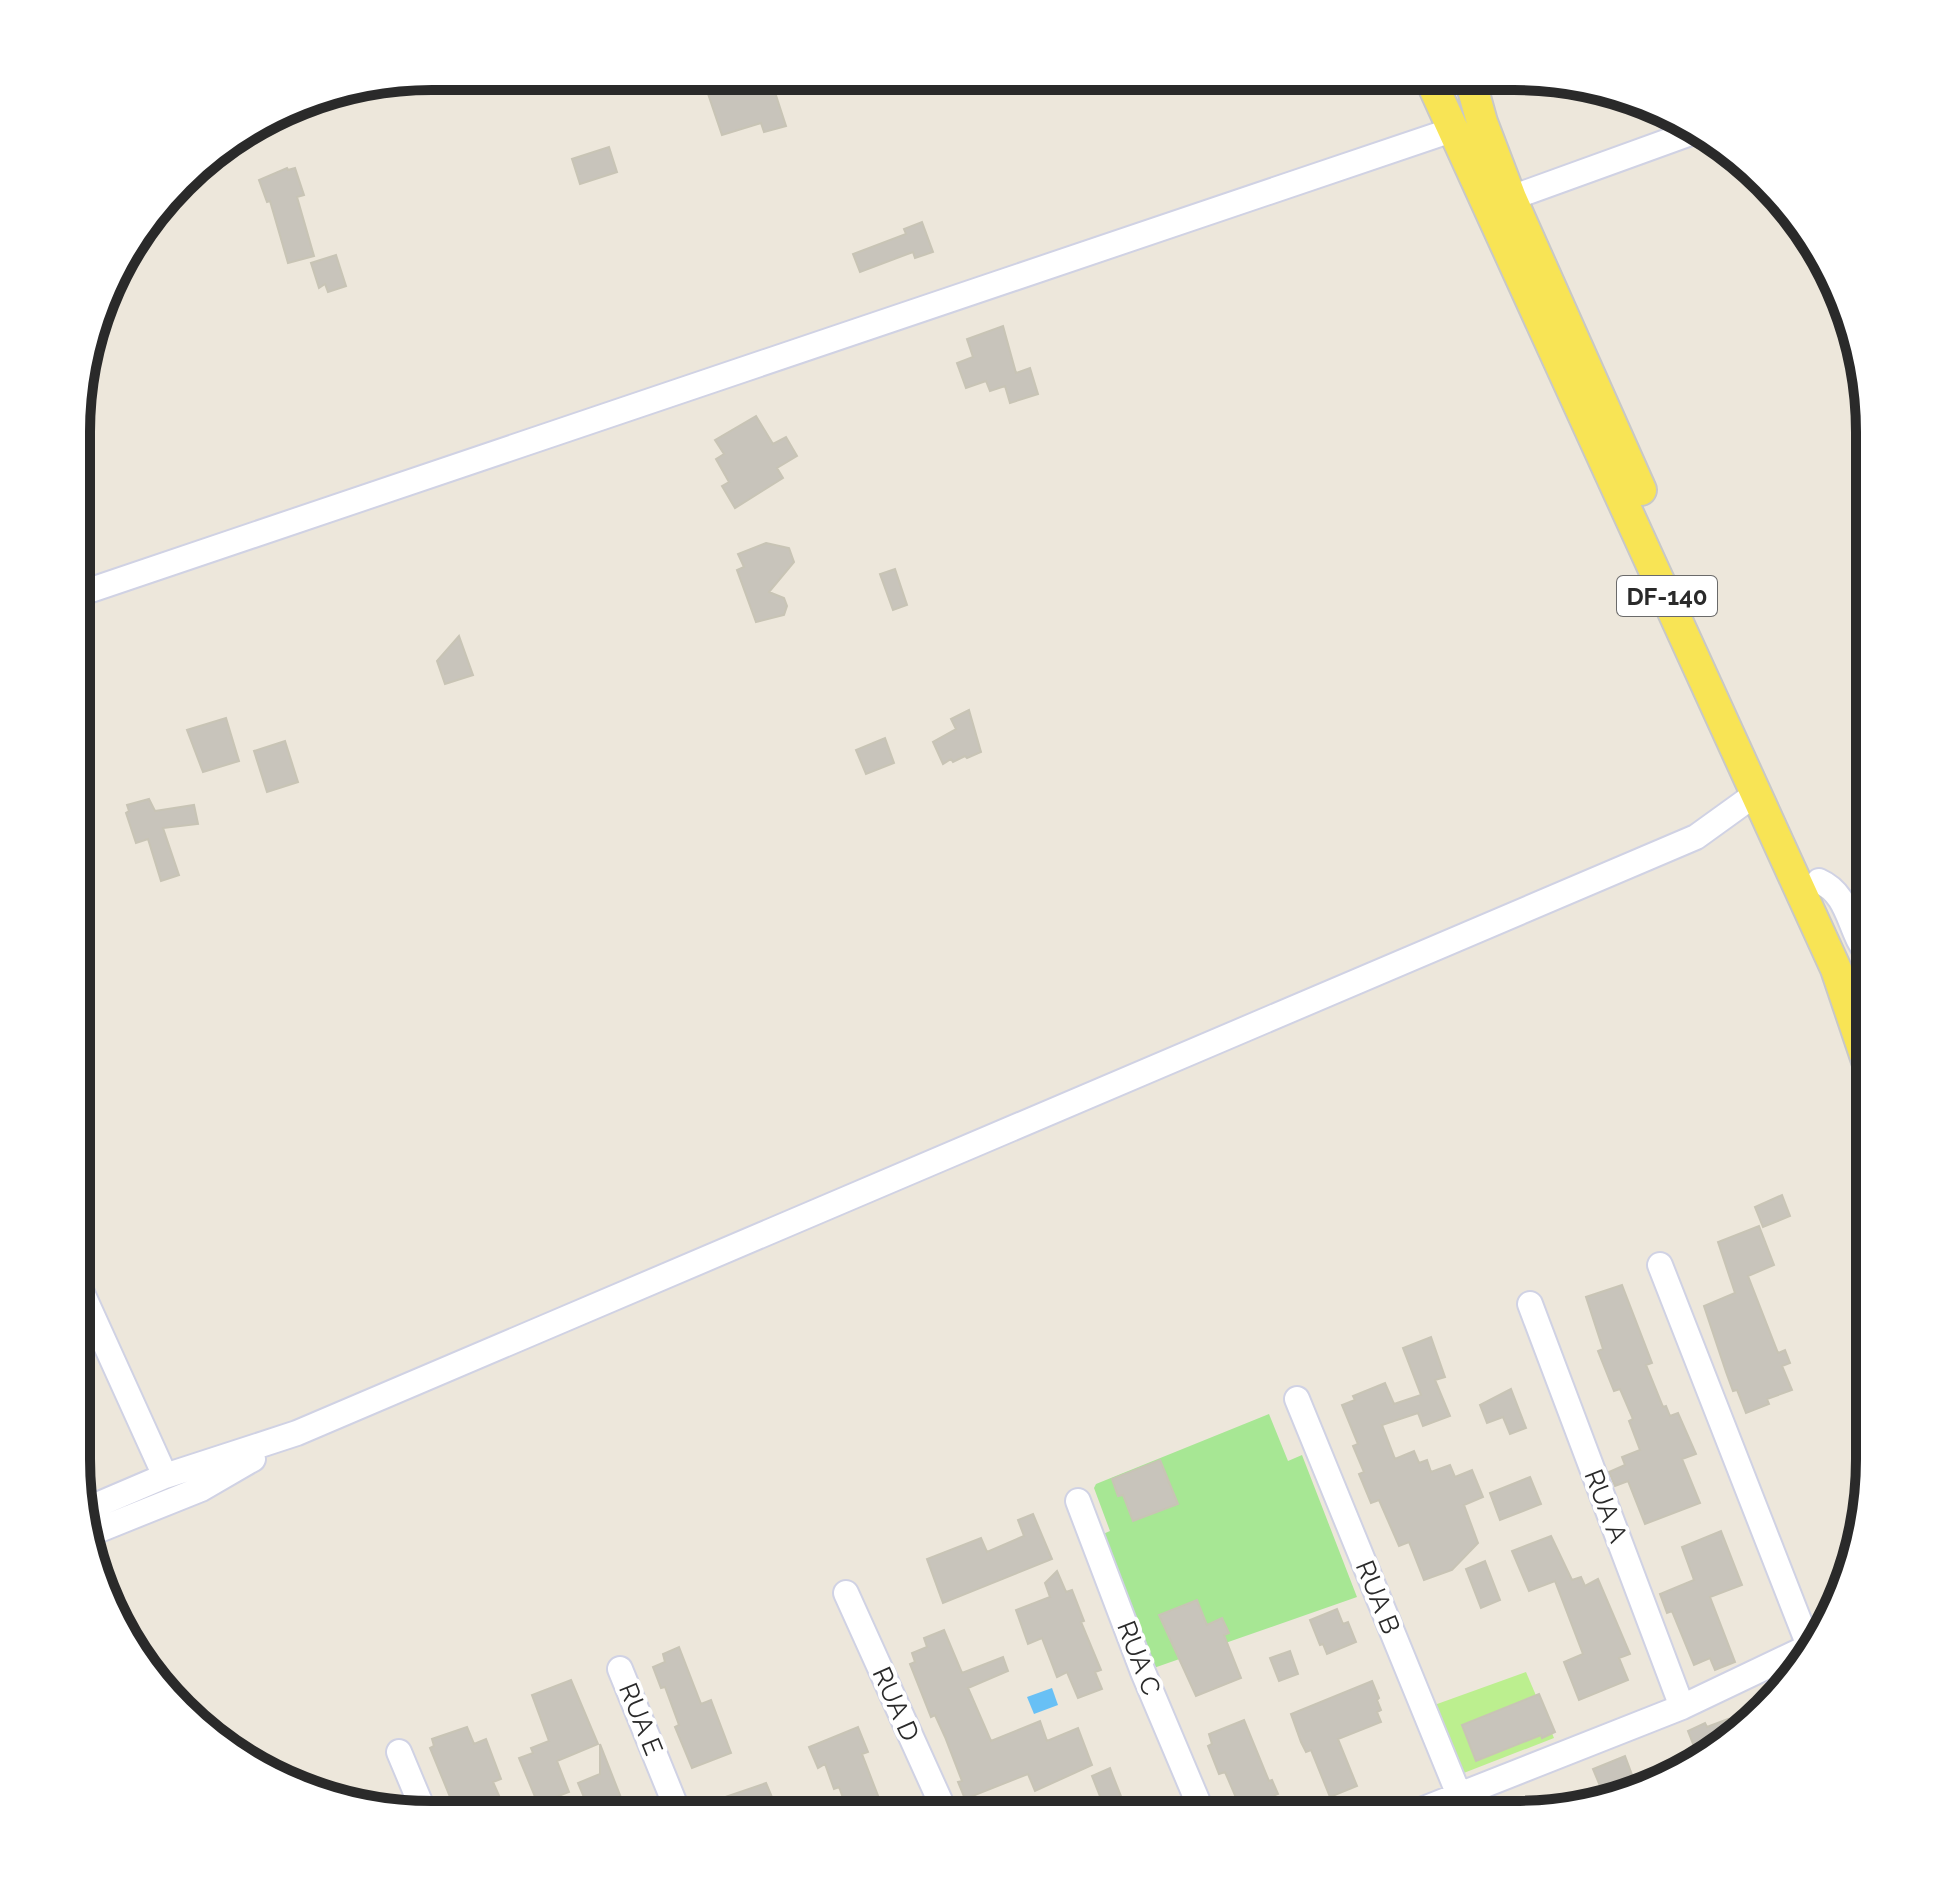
<svg xmlns="http://www.w3.org/2000/svg" width="1946" height="1891" font-family="Raleway,sans-serif">
<style>
.green{fill:#a7e794}
.pitch{fill:#bcef8f}
.water{fill:#68c0f5}
.building{fill:#c8c4bb;stroke:#c8c4b5;stroke-width:2}
.lines{fill:none;stroke-linecap:round;stroke-linejoin:round}
.minor-casing{stroke:#d0d2e4;stroke-width:28}
.major-casing{stroke:#c8c8c8;stroke-width:34}
.minor{stroke:#fff;stroke-width:24}
.major{stroke:#f8e455;stroke-width:30}
.labels{text-anchor:middle;dominant-baseline:central;stroke-width:8;stroke-linejoin:round;paint-order:stroke}
.shield{fill:#fff;stroke:#6a6a6a;stroke-width:2}
.shield-label{font-size:24px;font-weight:bold;fill:#2a2a2a}
.street-label{font-size:26px;fill:#2a2a2a;stroke:#fff}
.rim{fill:none;stroke:#2a2a2a;stroke-width:10}
</style>
<rect width="100%" height="100%" fill="#ede7db"/>
<path class="green" d="M1269,1414L1288,1461L1302,1455L1357,1597L1148,1670L1096,1537L1110,1531L1094,1488L1096,1484Z"/>
<path class="pitch" d="M1526,1672L1554,1738L1456,1776L1426,1708Z"/>
<path class="water" d="M1052,1688L1058,1705L1034,1714L1027,1697Z"/>
<path class="building" d="M729,77H770L786,126L764,132L761,123L722,135L705,85Z
M609,147L617,172L580,184L572,159Z
M287,168L288,170L295,168L304,195L297,197L314,256L288,263L270,201L267,202L259,180Z
M922,222L933,252L915,258L913,252L860,272L853,254L906,234L904,229Z
M336,255L346,286L328,292L325,284L319,288L311,263Z
M1003,326L1016,373L1030,368L1038,394L1010,403L1005,386L990,391L986,381L966,388L957,363L973,357L967,339Z
M756,416L773,444L786,437L797,456L777,468L783,478L735,508L722,486L729,482L716,459L724,454L715,440Z
M766,543L789,548L794,562L769,592L784,598L787,606L784,615L756,622L737,570L744,567L738,554Z
M895,569L907,605L893,610L880,574Z
M459,636L473,675L445,684L437,661Z
M969,710L981,752L967,758L965,756L953,762L951,759L943,764L933,742L956,729L951,719Z
M226,718L239,761L203,772L187,730Z
M885,738L894,763L866,774L856,750Z
M285,741L298,782L267,792L254,751Z
M149,799L155,811L194,805L198,824L163,828L179,875L161,881L148,839L136,843L126,813L129,811L127,805Z
M1782,1195L1790,1216L1763,1227L1755,1207Z
M1759,1226L1774,1265L1748,1276L1778,1353L1785,1350L1790,1363L1782,1366L1792,1390L1767,1399L1769,1404L1746,1413L1737,1390L1733,1391L1726,1372L1704,1306L1735,1293L1718,1242Z
M1622,1285L1652,1363L1646,1365L1663,1407L1666,1406L1670,1416L1678,1413L1696,1454L1682,1459L1700,1503L1645,1524L1628,1481L1615,1486L1609,1472L1625,1465L1622,1457L1640,1450L1629,1421L1633,1419L1620,1389L1614,1391L1598,1351L1603,1349L1586,1297Z
M1431,1337L1445,1377L1435,1380L1450,1416L1423,1426L1418,1413L1382,1425L1395,1459L1414,1451L1419,1463L1427,1460L1431,1472L1450,1465L1455,1477L1472,1470L1483,1497L1464,1505L1478,1543L1452,1570L1424,1580L1409,1542L1399,1546L1379,1500L1371,1503L1359,1474L1364,1472L1353,1446L1358,1444L1342,1405L1355,1400L1353,1396L1385,1383L1394,1404L1421,1395L1403,1348Z
M1511,1389L1526,1428L1510,1434L1503,1417L1487,1423L1480,1405Z
M1160,1460L1178,1504L1133,1521L1123,1495L1118,1496L1112,1479Z
M1530,1477L1541,1504L1500,1520L1490,1493Z
M1033,1514L1052,1559L943,1603L927,1559L981,1538L987,1552L1024,1536L1018,1520Z
M1721,1531L1742,1585L1710,1597L1735,1662L1715,1670L1710,1658L1694,1665L1672,1611L1667,1613L1660,1594L1694,1580L1682,1547Z
M1551,1536L1572,1580L1581,1577L1585,1586L1598,1579L1630,1654L1619,1658L1628,1680L1579,1700L1564,1662L1583,1654L1555,1581L1529,1591L1512,1551Z
M1485,1561L1500,1600L1481,1608L1466,1569Z
M1057,1571L1066,1592L1072,1590L1084,1621L1081,1622L1101,1670L1095,1672L1102,1689L1078,1698L1067,1672L1057,1677L1042,1638L1028,1644L1016,1610L1050,1597L1045,1583Z
M1197,1600L1207,1625L1222,1618L1229,1633L1224,1635L1241,1678L1196,1696L1159,1615Z
M1337,1609L1343,1624L1348,1622L1356,1642L1327,1654L1323,1644L1320,1645L1310,1620Z
M944,1630L962,1673L1003,1657L1008,1671L968,1688L991,1741L1040,1721L1047,1741L1078,1728L1092,1765L1035,1791L1028,1774L965,1799L958,1782L962,1781L945,1737L935,1715L931,1717L910,1664L915,1662L912,1653L927,1647L924,1638Z
M679,1647L701,1704L711,1700L731,1753L692,1768L675,1727L679,1725L665,1687L661,1688L653,1667L665,1662L663,1654Z
M1290,1651L1298,1674L1279,1681L1270,1658Z
M571,1680L598,1744L557,1761L569,1792L538,1804L519,1758L533,1753L531,1748L549,1741L532,1695Z
M1372,1681L1379,1698L1377,1700L1381,1710L1377,1712L1381,1722L1338,1739L1357,1786L1330,1797L1311,1750L1306,1752L1301,1742L1291,1714Z
M1539,1694L1555,1732L1542,1738L1541,1735L1476,1761L1462,1725Z
M1728,1719L1735,1736L1731,1741L1699,1759L1688,1731L1705,1723L1707,1727Z
M1244,1720L1269,1781L1272,1780L1278,1794L1275,1795L1282,1814H1243L1225,1772L1219,1774L1208,1746L1212,1744L1209,1734Z
M467,1727L474,1744L486,1739L501,1779L493,1782L507,1814H457L430,1748L434,1746L432,1739Z
M858,1727L868,1752L862,1754L885,1814H849L839,1787L834,1789L825,1764L818,1768L809,1747Z
M600,1744L625,1808L609,1814H591L578,1783L600,1774Z
M1625,1756L1638,1791L1605,1798L1593,1769Z
M1110,1768L1113,1776L1128,1814H1107L1092,1776Z
M766,1783L779,1814H732L725,1797Z"/>
<g class="lines">
<defs>
<path id="minor" d="M1511,198L1699,130
M82,593L1452,130
M1819,881C1851,895 1848,931 1869,956
M1660,1265L1809,1646
M78,1284L165,1476
M1530,1304L1682,1707
M1297,1399L1459,1795
M1078,1501L1143,1672L1203,1814
M83,1511L165,1476L297,1433L1696,837L1757,793
M89,1534L201,1489L253,1459
M846,1593L946,1814
M620,1669L679,1814
M399,1752L425,1814
M1411,1814L1682,1707L1808,1647"/>
<path id="major" d="M1430,79L1836,969L1869,1067
M1470,79L1482,122L1511,198L1641,490"/>
</defs>
<use href="#minor" class="minor-casing"/>
<use href="#major" class="major-casing"/>
<use href="#minor" class="minor"/>
<use href="#major" class="major"/>
</g>
<g class="labels">
<rect class="shield" x="1617" y="576" width="100" height="40" rx="6"/>
<g class="shield-label">
<text x="1667" y="596">DF-140</text>
</g>
<g class="street-label">
<text transform="translate(1606 1506) rotate(69)">RUA A</text>
<text transform="translate(1378 1597) rotate(68)">RUA B</text>
<text transform="translate(1139 1658) rotate(69)">RUA C</text>
<text transform="translate(896 1704) rotate(66)">RUA D</text>
<text transform="translate(641 1719) rotate(68)">RUA E</text>
</g>
</g>
<path d="M0 0H1946V1891H0ZM432 90H1514A342 342 0 0 1 1856 432V1459A342 342 0 0 1 1514 1801H432A342 342 0 0 1 90 1459V432A342 342 0 0 1 432 90Z" fill="#fff" fill-rule="evenodd"/>
<path class="rim" d="M432 90H1514A342 342 0 0 1 1856 432V1459A342 342 0 0 1 1514 1801H432A342 342 0 0 1 90 1459V432A342 342 0 0 1 432 90Z"/>
</svg>
